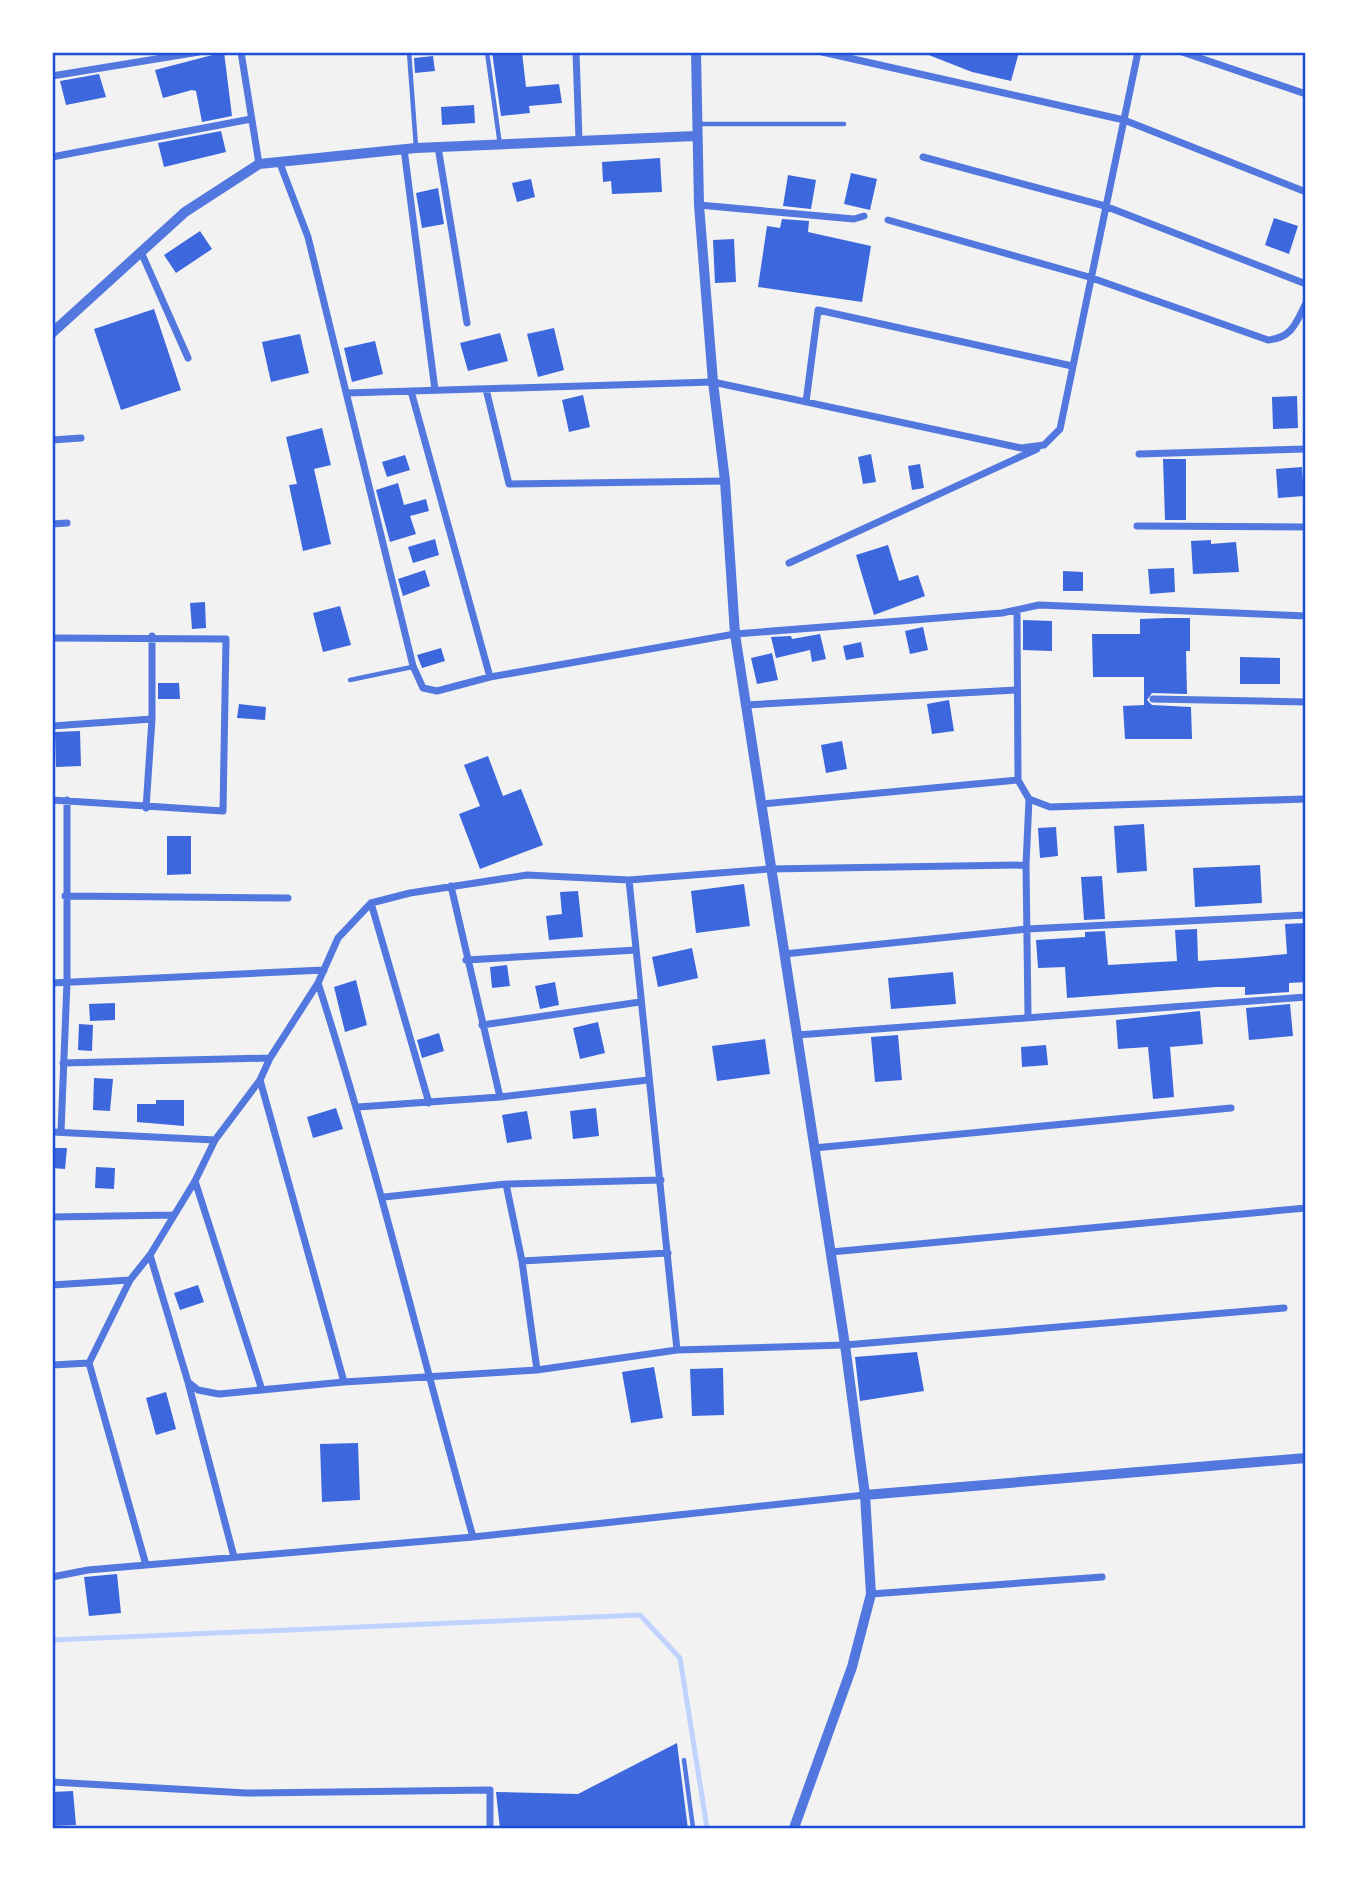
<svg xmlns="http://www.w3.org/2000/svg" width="1358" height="1881" font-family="'Source Sans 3',sans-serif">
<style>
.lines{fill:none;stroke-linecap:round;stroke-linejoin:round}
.stream{stroke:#bfd3fe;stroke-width:5}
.building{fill:#3d67dc}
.service{stroke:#5277de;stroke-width:4.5}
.minor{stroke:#5277de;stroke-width:7}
.tertiary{stroke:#5277de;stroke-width:10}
.neatline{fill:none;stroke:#1d4ed8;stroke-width:2.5}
</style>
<rect width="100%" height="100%" fill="#f2f2f2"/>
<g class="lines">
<path class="stream" d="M52,1640L640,1615L680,1658L707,1828"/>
</g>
<path class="building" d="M224,52L232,116L202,122L196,91L192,90L163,98L155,70Z
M492,52H522L526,87L559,84L562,103L529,106L530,113L501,116Z
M921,52H1019L1011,81L972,72Z
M433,56L435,71L415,73L414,58Z
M99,74L106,97L66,105L60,81Z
M474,105L475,123L442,125L441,107Z
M221,131L226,152L164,167L158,143Z
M660,158L662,192L612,194L611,181L603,182L602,162Z
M851,173L877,179L870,210L844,204Z
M788,175L816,180L811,209L783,206Z
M531,179L535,197L517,202L512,183Z
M438,188L444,224L422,228L416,193Z
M1274,218L1298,226L1289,254L1265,245Z
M782,219L809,221L808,232L871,246L862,302L758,287L767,226L780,228Z
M200,231L212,249L176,273L164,255Z
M734,239L736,282L715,283L713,240Z
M154,309L181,390L121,410L94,329Z
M554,328L564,370L538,377L527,334Z
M500,333L508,361L468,371L460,343Z
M300,334L309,373L271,382L262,342Z
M375,341L383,374L352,382L344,348Z
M583,395L590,427L569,432L562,400Z
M1297,396L1298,428L1273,429L1272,397Z
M322,428L331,465L314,469L331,544L303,551L289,485L297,484L286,437Z
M871,454L876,482L863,484L858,457Z
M405,455L410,470L387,477L382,462Z
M1163,459H1186V520H1165Z
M920,464L924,488L912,490L908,466Z
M1302,467L1304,496L1278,498L1276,469Z
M398,483L404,505L426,499L429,511L410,516L416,534L390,542L376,490Z
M435,539L439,555L413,563L408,547Z
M1211,540V544L1236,542L1239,572L1193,574L1191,541Z
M888,545L899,581L918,575L925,596L874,615L856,555Z
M1174,568L1175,592L1150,594L1148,569Z
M425,570L430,586L403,596L398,579Z
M1063,571L1083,572V591H1063Z
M205,602L206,628L192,629L190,603Z
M340,606L351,645L323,652L313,613Z
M1167,618H1190V651H1186L1187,694L1152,693L1147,700L1152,705L1191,707L1192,739H1125L1123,706L1144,705V677H1093L1092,634H1140V619Z
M1023,620L1052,621V651L1023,650Z
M923,627L928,650L910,654L905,631Z
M820,634L826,659L812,662L810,650L776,658L771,637L791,636L792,639Z
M861,642L864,657L846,660L843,646Z
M441,648L445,661L422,668L417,655Z
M772,653L778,680L757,684L751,658Z
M1240,657L1280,658V684H1240Z
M158,683H179L180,699H158Z
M949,700L954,731L932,734L927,704Z
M239,704L266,707L265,720L237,718Z
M80,731L81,766L56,767L55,732Z
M842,741L847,769L826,773L821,745Z
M488,756L503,796L521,789L543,845L480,869L459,814L480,806L464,765Z
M1144,824L1147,871L1117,873L1114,826Z
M1056,827L1058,856L1040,858L1038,828Z
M167,836H191V874L167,875Z
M1260,865L1262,903L1195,907L1193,868Z
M1102,876L1105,919L1084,920L1081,877Z
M744,884L750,926L696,933L691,891Z
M578,891L583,937L549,940L546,916L562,914L560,892Z
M1306,923V982L1289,983V992L1245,995V987H1216L1067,998L1065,967L1038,968L1036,940L1085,937V932L1105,931L1108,965L1177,961L1175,930L1197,929L1198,961L1244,958L1287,954L1285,924Z
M692,948L698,978L658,987L652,957Z
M507,965L510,986L492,988L490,967Z
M953,972L956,1004L891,1009L888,978Z
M356,980L367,1025L345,1032L334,987Z
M555,982L559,1005L540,1009L535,986Z
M115,1003V1020L90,1021L89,1004Z
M1290,1004L1293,1036L1249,1040L1246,1008Z
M1200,1011L1203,1044L1170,1047L1174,1097L1153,1099L1148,1047L1118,1049L1116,1020Z
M598,1022L605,1053L580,1059L573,1028Z
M79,1024L93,1025L92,1051L78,1050Z
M439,1033L444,1051L422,1058L417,1040Z
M898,1035L902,1080L875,1082L871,1037Z
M765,1039L770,1074L717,1081L712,1046Z
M1046,1045L1048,1065L1022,1067L1021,1047Z
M94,1078L113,1079L110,1111L93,1110Z
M156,1100H184V1126L137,1122V1104H156Z
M336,1108L343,1129L313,1138L307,1117Z
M596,1108L599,1136L573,1139L570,1111Z
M527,1111L532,1139L507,1143L502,1115Z
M53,1148H67L65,1169L52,1168Z
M96,1167L115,1168L114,1189L95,1188Z
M198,1285L204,1302L180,1310L174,1293Z
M917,1352L924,1391L860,1401L855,1357Z
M654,1367L663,1418L631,1423L622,1372Z
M723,1368L724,1415L692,1416L690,1369Z
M166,1392L176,1429L156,1435L146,1398Z
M358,1443L360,1500L322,1502L320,1444Z
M117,1574L121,1613L89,1616L84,1577Z
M677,1743L688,1829H500L496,1792L578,1794Z
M73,1791L76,1825L52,1826V1792Z"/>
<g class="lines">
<path class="service" d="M409,52L416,147
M487,52L500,145
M697,124H844
M350,680L412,667
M684,1760L693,1828"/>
<path class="minor" d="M241,52L259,164
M576,52L579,140
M822,52L1124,120L1306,192
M1182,52L1306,94
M52,76L199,52
M438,147L467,323
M404,149L435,390
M52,157L251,119
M923,157L1105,206L1306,284
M279,161L308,237L413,666L423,688L437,691L490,677L735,634L1002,613L1039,605L1306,616
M699,205L854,219L864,216
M888,220L1089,277L1268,340C1292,338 1296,323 1306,303
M141,252L188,358
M486,389L509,484L725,481
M411,391L490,677
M347,393L713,382L1021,448L1044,445L1060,429L1138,52
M806,402L818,310L1072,366
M52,440L81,438
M1139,454L1306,449
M52,524L67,523
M1137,526L1306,527
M789,563L1037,449
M1017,611L1018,780L1029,799L1050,807L1306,799
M52,638L226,639L223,811L52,800
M1153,699L1306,702
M746,705L1016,690
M52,726L152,719
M761,804L1018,780
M146,808L152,719V636
M629,880L677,1350
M451,886L500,1097
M65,896L288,898
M371,903L429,1103
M784,954L1027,929L1306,915
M466,960L636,950
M52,983L324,970
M318,983C377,1166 421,1352 473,1537
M1028,1015L1026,865L1029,799
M482,1025L640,1002
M797,1035L1306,997
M63,1063L270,1058
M260,1080L344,1382
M358,1107L500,1097L648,1080
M52,1132L215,1140
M61,1132L67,982V800
M814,1148L1231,1108
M195,1181L262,1390
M506,1184L522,1261L537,1370
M384,1197L506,1184L661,1180
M52,1217L174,1215
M831,1252L1306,1208
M150,1255L188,1382L198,1390L219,1394L344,1382L537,1370L677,1350L845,1345L1284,1308
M522,1261L668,1253
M52,1285L130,1280
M89,1363L146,1565
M52,1365L89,1363L130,1280L150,1255L195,1181L215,1140L260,1080L270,1058L318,983L338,938L371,903L410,893L527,875L629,880L769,869L1026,865
M188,1382L234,1557
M52,1577L88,1570L473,1537L865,1495
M871,1594L1102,1577
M52,1782L246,1793L490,1790V1828"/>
<path class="tertiary" d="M696,52L699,205L713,382L725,481L735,634L845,1345L865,1495L871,1594L852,1667L794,1828
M52,333L185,212L259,164L416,148L696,136
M865,1495L1306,1458"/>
</g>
<rect width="1358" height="1881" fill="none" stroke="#ffffff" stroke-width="108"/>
<rect x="54" y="54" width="1250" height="1773" class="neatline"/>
</svg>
